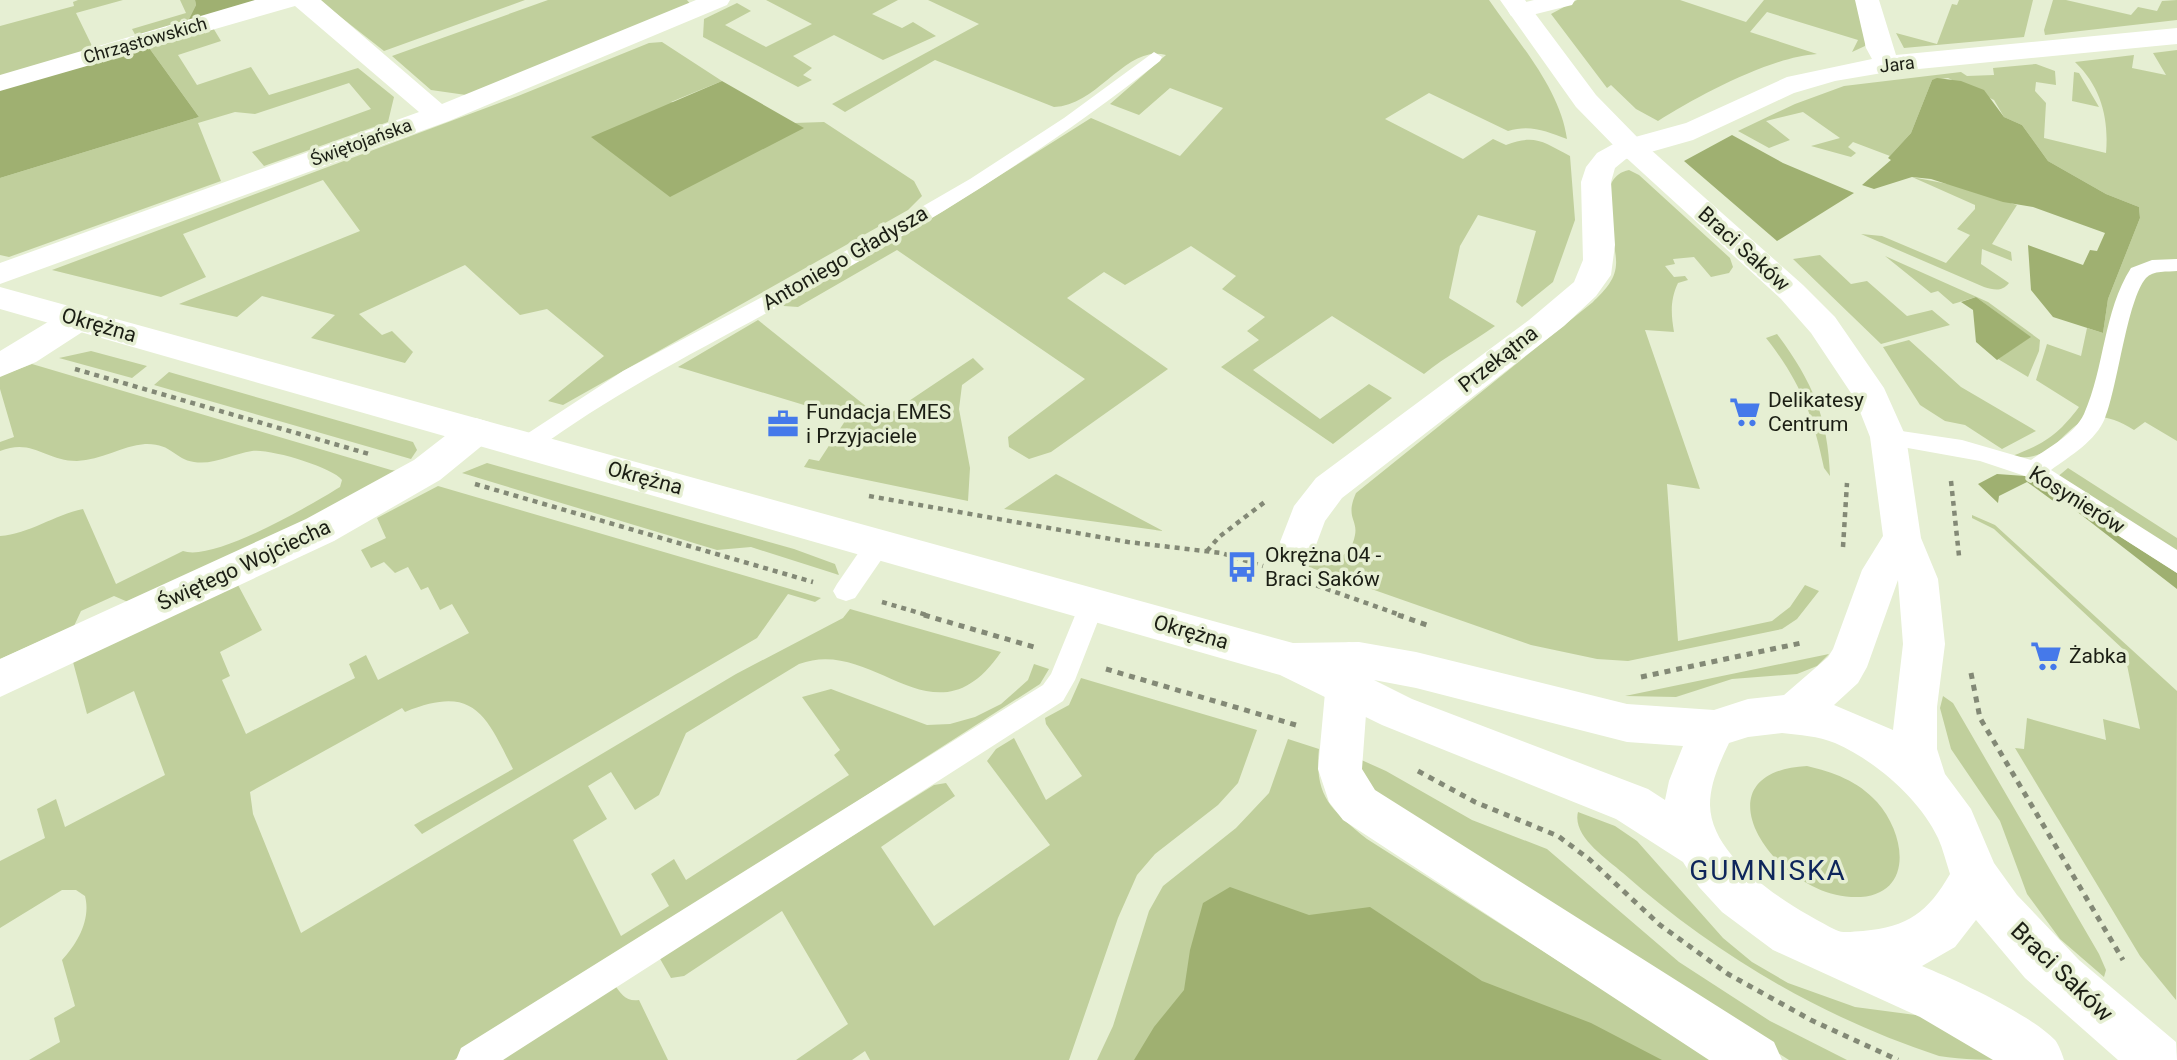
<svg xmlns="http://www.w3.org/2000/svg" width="2177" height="1060" font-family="Roboto,sans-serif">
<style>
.green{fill:#c0cf9c}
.forest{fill:#9fb071}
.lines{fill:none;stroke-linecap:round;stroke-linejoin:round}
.path-far1{stroke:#838976;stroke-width:4.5;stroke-dasharray:5 5;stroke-linecap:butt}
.path{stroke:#838976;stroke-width:5;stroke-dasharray:6 6;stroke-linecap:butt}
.lane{fill:#fff;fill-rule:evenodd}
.street{fill:#fff;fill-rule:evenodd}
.secondary{fill:#fff;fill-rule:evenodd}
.labels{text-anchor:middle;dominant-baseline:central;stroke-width:7;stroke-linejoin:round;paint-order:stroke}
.far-street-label{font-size:18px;fill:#1b1e14;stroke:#e6efd3}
.street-label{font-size:21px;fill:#1b1e14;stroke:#e6efd3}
.poi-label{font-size:21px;fill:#1b1e14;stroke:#e6efd3;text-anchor:start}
.near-street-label{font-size:24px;fill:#1b1e14;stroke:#e6efd3}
.near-neighbourhood-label{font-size:28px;letter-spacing:2px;fill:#0e265b;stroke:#e6efd3}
</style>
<rect width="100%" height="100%" fill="#e6efd3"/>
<path class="green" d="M78,0H123L76,13L94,50L0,77V26L74,6L73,2Z
M180,0H195L196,5L187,23L137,38L132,29L186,13Z
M319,0H525L384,51Z
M548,0H687L691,5L466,95L431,90L392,56Z
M766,0H898L872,14L902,28L913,22L936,36L883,60L834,35L793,56L812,68L803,75L812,80L798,87L703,37L704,19L737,3L751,11L725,25L766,47L812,24Z
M928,0H1489C1517,41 1560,88 1567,139C1546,131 1530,124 1508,131L1429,93L1385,119L1463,159L1493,139L1506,145C1535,134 1543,142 1570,156L1575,220L1553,282L1522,307L1516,302L1536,231L1478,215L1460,246L1449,298L1495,326C1471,343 1446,356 1424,374L1332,316L1253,370L1320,419L1369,384L1392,398L1333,444L1221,367L1259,340L1247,331L1265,317L1222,289L1236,276L1191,246L1125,285L1104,272L1067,298L1168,369L1051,452L1029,459L1009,447L1008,437L1085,379L897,250L798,307L784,306L781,302L940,213L1091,118L1180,156L1223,108L1170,88L1139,115L1110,104L1166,55C1126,44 1099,105 1054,107L935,60L845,112L832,104L979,24Z
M1577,0H1680L1746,22L1764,0H1858L1868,30L1865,46L1852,52L1858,40L1767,12L1750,32L1817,54C1770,57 1698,96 1658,121L1636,109L1611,85L1607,88L1551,14Z
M1959,0H2033L2024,37L1904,48L1896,33L1937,44L1952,4L1957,5Z
M2053,0H2066L2131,15L2138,7L2157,11L2162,1L2177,0V20L2045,35L2044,30Z
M212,26L221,41L178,55L197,85L251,67L269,95L358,68L394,97L388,122L264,166L252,152L371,109L349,83L255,114L235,112L198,123L221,181L9,257L0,255V178L199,117L147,45Z
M662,42L722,81L671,102L803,128L794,123L824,122L914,181L922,196L908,210L563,405L548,401L604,356L547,309L520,315L465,265L359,314L382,335L392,331L413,352L405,363L311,338L335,315L262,296L237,317L179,304L360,231L323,180L183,234L206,277L161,297L52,270L518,96L649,43Z
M2177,50V441L2145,422L2134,430C2065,386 2071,468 2012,456C2044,444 2058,435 2079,407L2036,380L2047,344L2081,356L2087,328L2103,333L2108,299L2140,218L2139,207L2106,194L2048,161L2022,125L2004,117L1994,100L1948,78L1932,80L1911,133L1890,156L1853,142L1848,147L1856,153L1851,157L1811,146L1840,138L1803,112L1766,121L1790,140L1769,148L1738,131L1795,104L1844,86L1961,72L1967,76L1994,75L1993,68L2036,64L2055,71L2056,85L2036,82L2035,91L2046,103L2044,138L2106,153C2109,118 2101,87 2075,62L2134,55L2132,68L2166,75L2153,53Z
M2074,72L2079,73L2099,107L2072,101Z
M1629,170L1639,175L1730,258L1733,267L1729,273L1711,277L1694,257L1673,259L1675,264L1665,266L1674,277L1685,276L1688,280L1678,283C1670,300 1671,314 1674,332L1645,330L1700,489L1667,484L1678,641L1772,621L1790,607L1805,585L1819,591L1797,619L1782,629L1628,661L1597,659L1531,645L1303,565C1323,565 1351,561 1355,535C1358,519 1345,518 1356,493L1593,302C1603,292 1615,281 1616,265C1618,241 1590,178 1629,170Z
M1912,177L1953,185L2017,205L1992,244L2011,252L2012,261L1982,249L1981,264L2009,283C2002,292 1994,290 1984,287L1861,234L1882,236L1946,263L1970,235L1957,229L1975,209V205Z
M1820,255L1851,284L1867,281L1907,316L1932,310L1950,325L1881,344L1793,259Z
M1885,256L1988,302L2040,340L2039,351L2028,377L1998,359L2030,337L1976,297L1953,304L1938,291L1931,293Z
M758,320L882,419L973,358L984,369L962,385L959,409L970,468L968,501L804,467L809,459L819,461L847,418L678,367Z
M1777,334C1812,381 1828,417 1830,476L1824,468C1813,415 1800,381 1766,338Z
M1909,340L1961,387L2036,431L2002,449L1965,425L1945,421L1920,405L1883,347Z
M91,351L147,366L132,378L59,358Z
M32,364L391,470L398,471L365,493L128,602L114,596L81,611L74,626L0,659V536C29,534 54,515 83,509L116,584L183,551C214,562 311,505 340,487L342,480C333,467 268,448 252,451C232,454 215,465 194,462C174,459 172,443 145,444C122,446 101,460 77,461C45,461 33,438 0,451V442L14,437L0,389V376Z
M169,372L413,442L417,450L411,459L154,385Z
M487,463L794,549L835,564L839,575L751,547L717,550L462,473Z
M2068,468L2177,538V557L2056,478Z
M1056,474L1163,531L1004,509Z
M438,486L821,598L815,602L788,594L757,638L422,834L414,825L513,769C485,714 474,684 405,712L402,708L250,792L253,814L301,933L736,674L843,618L850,609L1001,652C934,750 875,635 799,664L686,733L659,795L635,810L611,772L588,786L607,819L573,840L621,936L669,906L651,874L674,859L686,880L849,775L834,755L840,750L802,697L831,689L927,725L950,724L975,717L1001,704L1028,680L1034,664L1049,669L1040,684L454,1060H29L60,1042L54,1018L75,1006L62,960C78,943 91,919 85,896L76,890H62L0,928V861L45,838L37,809L56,799L65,827L165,775L134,691L87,714L73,662L238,585L262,630L220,652L230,676L222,680L246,734L355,678L349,664L366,655L378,680L469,633L452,604L440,610L428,587L421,590L408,567L395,573L384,562L371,568L361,550L386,538L377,518Z
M1972,515L1995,525L2177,691L2176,1000L2140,956L2015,748L2024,749L2027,718L2106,740L2103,719L2140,729L2124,650L1994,529L1972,518Z
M1829,654L1817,666L1797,674L1732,679L1676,697L1625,696Z
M1081,678L1257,730L1238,783L1218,805L1155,854L1137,875L1118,918L1069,1060H870L865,1051L852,1060H796L848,1024L782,911L684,976L671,978L659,957L934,785L946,783L955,796L881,847L934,926L1050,845L987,761L996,749L1014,738L1046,800L1082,776L1046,724L1045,718L1069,705Z
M1943,696L1953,703L2099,954L2106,970L2104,977L2060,939L2027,894L2000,821L1951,749L1940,708Z
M1288,739L1319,749C1314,797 1332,810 1367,839L1714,1060H1097L1113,1026L1149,911L1163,886L1236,828L1269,793Z
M1357,758L1386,771L1472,820L1547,849L1679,962L1770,1021L1847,1060H1789L1374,800Z
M1807,766C1833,772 1858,781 1877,802C1908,837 1914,900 1851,897C1773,893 1693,772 1807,766Z
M1578,812L1615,826L1637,841L1723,938L1752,962L1788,983L1855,1007L1923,1016L2014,1060C1989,1060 1963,1060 1939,1056C1821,1017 1716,955 1623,873C1606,858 1572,836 1578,812Z
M614,984C621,994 626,1002 639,1000L668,1060H496Z"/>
<path class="forest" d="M195,0H257L187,23L196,5Z
M147,45L199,117L0,178V88Z
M1937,78L1961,81L1984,90L2004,117L2022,125L2048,161L2106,194L2139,207L2140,218L2108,299L2103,333L2053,317L2031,290L2028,245L2083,265L2090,250L2097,251L2105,233L2033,207L2003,202L1931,179L1912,177L1874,189L1862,185L1891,160L1888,158L1911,133L1932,80Z
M722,81L804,128L670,197L591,137Z
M1732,135L1783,163L1854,193L1777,241L1684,161Z
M1976,297L2031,337L1997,360L1976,342L1973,310L1961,302Z
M1997,474L2025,476L2177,573V589L2062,500L2056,503L2027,482L1999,496L1998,503L1978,484Z
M1230,887L1309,915L1370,907L1482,981L1591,1023L1662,1060H1134L1154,1027L1184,990L1190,950L1203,903Z"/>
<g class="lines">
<path class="path-far1" d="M75,369L369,454
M1951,481L1959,556
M475,484L813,582
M869,496L1128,542L1221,553L1263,566
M1843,547L1847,483
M1207,551L1219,537L1266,501
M1307,582L1403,616
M882,602L930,616"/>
<path class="path" d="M924,615L1034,647
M1398,615L1427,625
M1106,669L1296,725
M1971,673L1980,718L2123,960
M1641,677L1801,643
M1418,771L1475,802L1558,836L1589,859L1660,925L1728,974L1811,1020L1898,1060"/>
<path class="lane" d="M1154,52L1162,57L1160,61C1054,145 941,215 823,282C726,337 625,384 535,451L527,453L519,451L515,445L519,439L623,371L809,272L970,179L1064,118Z
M2177,259V271C2168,272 2153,270 2146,278C2127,300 2118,386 2105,418C2096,441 2070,456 2051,470L2177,550V573L2025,476L1980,461L1880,443L1877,437L1880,431L1888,429L1962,440L2031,460C2049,447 2074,435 2084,414C2105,367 2103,312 2131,268L2152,260Z
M879,533L888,536L891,543L888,550L855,598L846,601L837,598L833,591L837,584L870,536Z
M1092,593L1101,596L1105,603L1075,680L1063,701L503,1060H456L461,1048L1043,685L1051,674L1083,596Z"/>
<path class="street" d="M321,0L442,104L696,0H730L727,5L449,121L0,284V263L419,112L295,6L0,91V75L255,0Z
M1534,0H1575L1572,5L1520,18L1511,16L1508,11L1511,6Z
M1855,0H1879L1896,55L2177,28V44L1888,72L1835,81L1794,93L1693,140L1626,159L1615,168L1611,182L1615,245L1611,275L1596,296L1564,326L1342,498L1325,521L1313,553L1299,557L1285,553L1280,542L1294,506L1316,478L1529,320L1574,282L1583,260L1581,182L1586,167L1597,153L1617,142L1686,123L1787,77L1872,59L1866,48Z
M78,308L90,311L94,319L90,327L36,362L0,377V351L66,311Z
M476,418L489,422L494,431L489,440L440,480L334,541L0,697V659L306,519L414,460L463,422Z
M1349,642L1364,647L1370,660L1362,769L1375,790L1774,1042L1782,1060H1709L1343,820L1329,802L1318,769L1328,660L1334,647Z"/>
<path class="secondary" d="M1500,0H1525L1596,95L1641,141L1803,285L1835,317L1884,388L1906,437L1921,538L1938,579L1945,644L1937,707V749L1945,774L1971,809L1994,863L2017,895L2079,960L2176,1042L2177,1060H2118L2025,978L1976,920L1955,947L1922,966C1958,981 2028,1013 2055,1040C2059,1045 2062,1054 2064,1060H1993L1920,1017L1773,950L1722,912L1699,887L1683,862L1616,819L1382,725L1280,675L0,309V287L1293,643L1359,642L1416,652L1627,704L1714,710L1748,699L1784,695L1828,657L1833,649L1862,570L1883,536L1870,437L1855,399L1811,333L1781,299L1621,153L1576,107ZM1898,580L1903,644L1893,730L1834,705L1858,683L1867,667ZM1374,680L1416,688L1627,742L1683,746L1669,781L1665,800L1648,789L1412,699ZM1782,733C1800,735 1818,736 1835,743C1874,760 1919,798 1938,838C1943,849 1946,862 1950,874C1928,912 1908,927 1863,931C1854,931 1844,934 1836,930C1793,908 1711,861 1710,805C1710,783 1720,762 1729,743L1748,737Z"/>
</g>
<defs>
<symbol id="supermarket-bare" viewBox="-9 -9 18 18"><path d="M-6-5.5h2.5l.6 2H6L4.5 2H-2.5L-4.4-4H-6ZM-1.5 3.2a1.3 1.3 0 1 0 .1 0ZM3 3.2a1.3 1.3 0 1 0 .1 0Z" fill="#4579ea" stroke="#e6efd3" stroke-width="2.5" paint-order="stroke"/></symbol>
<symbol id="office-bare" viewBox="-9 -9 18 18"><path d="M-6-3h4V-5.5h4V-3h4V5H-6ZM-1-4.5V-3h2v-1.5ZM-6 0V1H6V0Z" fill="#4579ea" stroke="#e6efd3" stroke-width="2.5" paint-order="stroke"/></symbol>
<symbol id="bus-bare" viewBox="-9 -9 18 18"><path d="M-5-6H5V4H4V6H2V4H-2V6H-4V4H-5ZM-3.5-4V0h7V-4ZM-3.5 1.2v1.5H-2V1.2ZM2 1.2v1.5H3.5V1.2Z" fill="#4579ea" stroke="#e6efd3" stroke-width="2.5" paint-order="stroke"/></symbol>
</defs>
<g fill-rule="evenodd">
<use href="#supermarket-bare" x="1723" y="390" width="44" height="44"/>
<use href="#office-bare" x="761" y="402" width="44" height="44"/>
<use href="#bus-bare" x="1220" y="545" width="44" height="44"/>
<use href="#supermarket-bare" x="2024" y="634" width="44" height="44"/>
</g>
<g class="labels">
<g class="far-street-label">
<text transform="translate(145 40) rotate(-16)">Chrząstowskich</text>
<text transform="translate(1897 64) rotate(-7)">Jara</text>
<text transform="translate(361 142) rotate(-20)">Świętojańska</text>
</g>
<g class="street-label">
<text transform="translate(1744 249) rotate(42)">Braci Saków</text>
<text transform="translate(845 258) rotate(-30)">Antoniego Gładysza</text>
<text transform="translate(99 325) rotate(16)">Okrężna</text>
<text transform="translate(1498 359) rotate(-38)">Przekątna</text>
<text transform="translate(645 478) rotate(15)">Okrężna</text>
<text transform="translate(2077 500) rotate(32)">Kosynierów</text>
<text transform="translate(244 565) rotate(-25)">Świętego Wojciecha</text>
<text transform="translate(1191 632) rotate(16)">Okrężna</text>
</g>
<g class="poi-label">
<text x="1768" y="400">Delikatesy<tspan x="1768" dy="24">Centrum</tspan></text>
<text x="806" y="412">Fundacja EMES<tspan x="806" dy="24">i Przyjaciele</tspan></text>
<text x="1265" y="555">Okrężna 04 -<tspan x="1265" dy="24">Braci Saków</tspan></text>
<text x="2069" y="656">Żabka</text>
</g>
<g class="near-street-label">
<text transform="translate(2062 972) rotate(44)">Braci Saków</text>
</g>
<g class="near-neighbourhood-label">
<text x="1768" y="870">GUMNISKA</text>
</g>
</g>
</svg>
